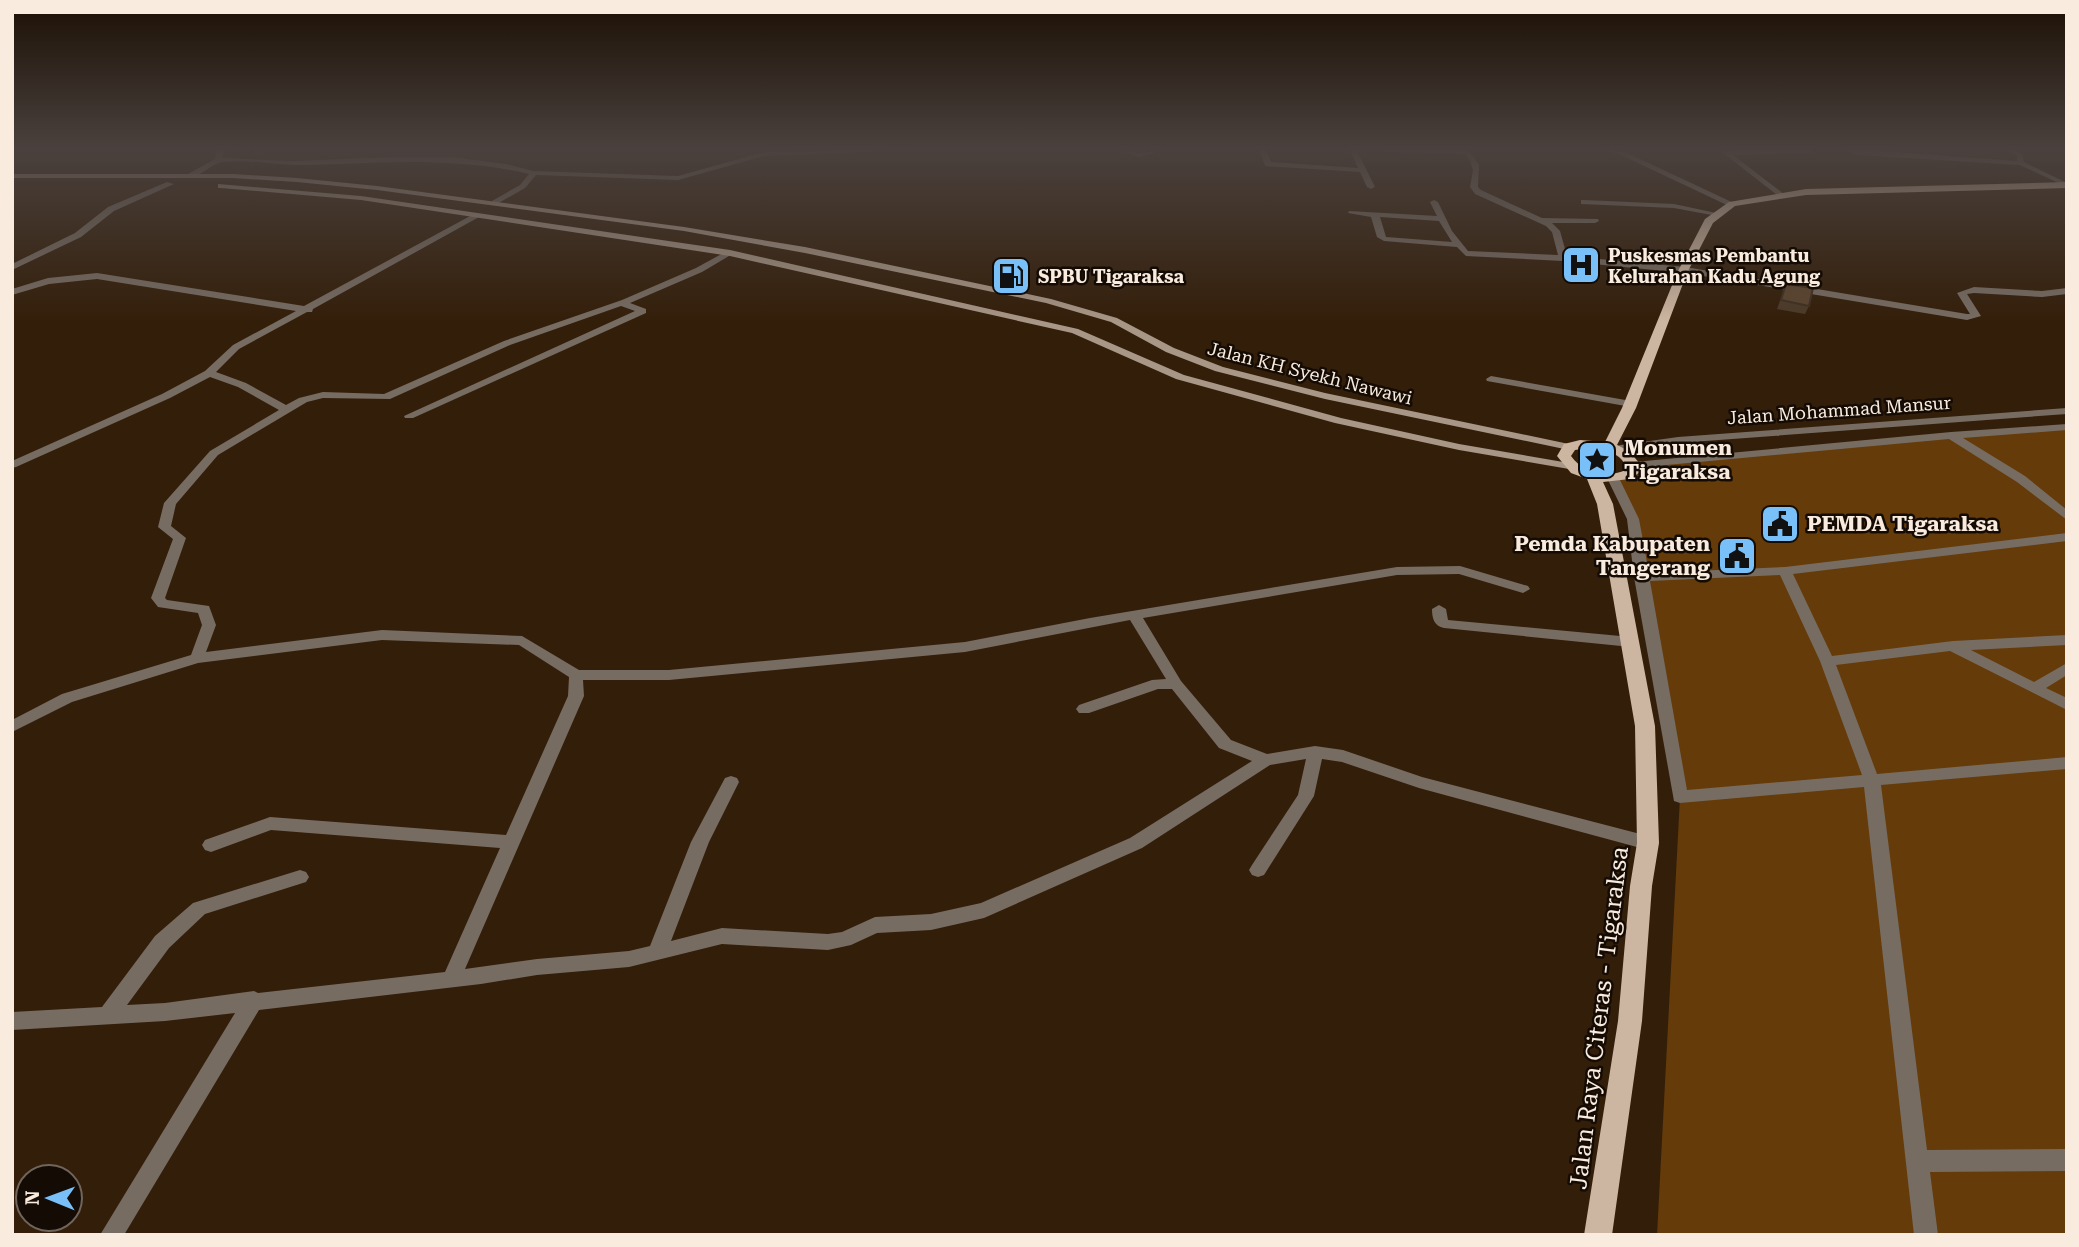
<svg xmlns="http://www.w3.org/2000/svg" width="2079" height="1247" font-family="'Roboto Serif',serif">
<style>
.green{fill:#643b09}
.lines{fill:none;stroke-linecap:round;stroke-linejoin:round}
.street{fill:#776c62;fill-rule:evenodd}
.secondary{fill:#a89686;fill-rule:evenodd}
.primary{fill:#cdb6a1;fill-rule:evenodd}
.wall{fill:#4d3a28}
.building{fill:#5a442e;stroke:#3f3020;stroke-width:2}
.labels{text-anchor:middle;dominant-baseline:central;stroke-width:5;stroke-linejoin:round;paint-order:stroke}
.far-poi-label{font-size:18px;font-weight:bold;fill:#f9ebde;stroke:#140b04;text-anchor:start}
.far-street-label{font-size:18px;fill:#f9ebde;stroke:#140b04}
.poi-label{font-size:21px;font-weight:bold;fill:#f9ebde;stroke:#140b04;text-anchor:start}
.near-street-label{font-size:24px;fill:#f9ebde;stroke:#140b04}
</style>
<rect width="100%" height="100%" fill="#331e09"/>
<path class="green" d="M2067,427V1235H1657L1680,797L1636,538L1613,478L1635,465Z"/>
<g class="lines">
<path class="street" d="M209,148H255L224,152L222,158L291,161L398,157H452L506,164L533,171L678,176L764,152L965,148L764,156L678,180L536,175L525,188L495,205H492V201L520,185L529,174C454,156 379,163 303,165C276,165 248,159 222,162C210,164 201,177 188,178V174L215,159L217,151Z
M1115,148C1124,148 1131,153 1140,153C1150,153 1161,148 1171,148L1139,157Z
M1259,148H1266L1271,162L1358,168L1350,150L1334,148H1467L1479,165L1478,187L1481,190L1542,218L1598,219L1599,221L1595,223H1552L1560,231L1567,256L1685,267L1967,314H1970L1957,293L1974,287L2042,291L2067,288V294L2042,297L1974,293L1967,294L1981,316L1967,320L1685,273L1563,261L1466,256L1457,247L1384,241L1377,237L1371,217L1348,213L1349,211L1437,216L1430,202L1434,200L1438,202L1452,231L1468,251L1558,255L1552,232L1546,226L1475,194L1470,187L1473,170L1470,161L1465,154L1357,151L1375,187L1371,189L1367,187L1360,172L1265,166ZM1380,217L1439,221L1452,242L1386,237Z
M1599,148L1625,152L1736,204L1729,206L1621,155Z
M1840,148L2017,161V156L2003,148H2012L2022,154L2024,162L2067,183V187L2020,165L1857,155Z
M1724,149L1728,151L1809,149L1812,151L1809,153L1733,155L1784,194L1785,196L1781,198L1722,152Z
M167,182L174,184L114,211L81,237L12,270V264L75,233L108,207Z
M1584,200L1674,204L1721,214L1717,216L1674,208L1581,204V200Z
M472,215L479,217L313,309L312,312H307L239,349L216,372L246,383L286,405L299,398L323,392L384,394L504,341L622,300L696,268L727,251L734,253L702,272L630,303L646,309V313L413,418H405L404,416L635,311L621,306L510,345L390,399L323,398L307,402L218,455L176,504L171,526L186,538L165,598L167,600L209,606L216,625L206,652L382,630L522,636L579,670H669L965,642L1090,618L1397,567L1460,566L1528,586L1530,589L1523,593L1459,574L1397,575L1143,618L1181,681L1231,740L1267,754L1315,746L1343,750L1422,777L1648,836L1654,838L1657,843L1654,848L1648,850L1419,788L1342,762L1322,759L1314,796L1264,875L1258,877L1252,875L1249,870L1252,865L1298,795L1306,759L1270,765L1142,848L984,918L931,930L877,933L851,945L828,950L722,944L629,967L537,975L481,984L259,1010L124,1235H100L235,1013L165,1021L12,1030V1012L102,1007L155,936L193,903L300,870L306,872L309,877L306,882L205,914L169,948L127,1005L165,1003L254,991L258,993L445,972L500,848L271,830L211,852L205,850L202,845L205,840L270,817L506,835L568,696L569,677L519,645L382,640L198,663L72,702L12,732V720L62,694L191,655L202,625L198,613L158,607L151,598L173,539L158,527L164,503L210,451L279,410L238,387L210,377L170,398L16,467L12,468V461L162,394L205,371L233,345L296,311L97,279L49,284L12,295V289L48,278L97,273L304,306ZM1130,620L1166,679L1152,680L1079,705L1076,709L1079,713H1089L1158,689H1172L1219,748L1252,761L1130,838L981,903L931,914L875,917L842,932L828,934L722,928L671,941L709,842L739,782L737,778L731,776L725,778L691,842L650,946L629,951L537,959L465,969L584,696L583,680H669L965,652Z
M1491,376L1631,401L1636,404L1631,407L1487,381L1486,379Z
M2067,408V414L1678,443L1614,452L1608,449L1614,446L1678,437Z
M2067,424V430L1963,438L2025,476L2067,510V520L2017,482L1949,439L1634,468L1628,465L1634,462L1951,432Z
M1613,474L1619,478L1639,519L1649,573L1785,567L2067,533V541L1793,574L1832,656L1953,641L2067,635V645L1971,650L2034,682L2067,663V675L2046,688L2067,698V710L1950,651L1836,665L1877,774L2067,757V769L1881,785L1927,1150L2067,1149V1171L1930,1172L1938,1235H1914L1864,787L1680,803L1674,801L1634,577L1627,519L1607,478ZM1780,575L1820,661L1862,775L1687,790L1650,581Z
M1439,605L1446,609L1448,620L1631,637L1638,642L1631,647L1444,628C1434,626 1432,618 1432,609Z"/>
<path class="secondary" d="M12,174H233L297,178L377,186L684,227L805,247L1051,299L1117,318L1174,348L1223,367L1325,393L1569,444L1575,447L1569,450L1325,399L1215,371L1166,352L1111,322L1046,303L805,253L684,231L377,190L297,182L233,178H12Z
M218,184L361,196L730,250L1078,329L1184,375L1341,418L1459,444L1569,463L1575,466L1569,469L1459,450L1335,423L1176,379L1072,333L730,256L361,200L221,188H218Z"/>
<path class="primary" d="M2067,182V188L1806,195L1735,206L1713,223L1687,273L1636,408L1617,445L1629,451L1641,465L1640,472L1630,479L1603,482L1613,504L1655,726L1659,843L1652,886L1642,1021L1612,1235H1584L1618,1021L1630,886L1637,843L1635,726L1597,504L1587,479L1571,473L1557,456L1564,444L1580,440L1605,442L1622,408L1677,273L1705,219L1729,202L1806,189ZM1588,448C1602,449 1625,453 1626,470C1607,478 1584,474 1571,456L1575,450Z"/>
</g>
<path class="wall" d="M1786,284L1809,306L1805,314L1777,309Z"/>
<path class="building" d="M1786,284L1813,288L1809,306L1781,300Z"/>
<linearGradient id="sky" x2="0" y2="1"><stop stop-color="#1c1005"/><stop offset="0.46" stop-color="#4a413e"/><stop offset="1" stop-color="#4a413e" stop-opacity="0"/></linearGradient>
<rect width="2079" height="323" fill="url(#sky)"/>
<defs>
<symbol id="hospital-square" viewBox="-11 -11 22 22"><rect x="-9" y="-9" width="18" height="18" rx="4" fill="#79bff8" stroke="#140b04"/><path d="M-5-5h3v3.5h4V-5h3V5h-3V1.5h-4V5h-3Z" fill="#111"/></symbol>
<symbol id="fuel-square" viewBox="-11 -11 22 22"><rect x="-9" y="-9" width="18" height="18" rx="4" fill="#79bff8" stroke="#140b04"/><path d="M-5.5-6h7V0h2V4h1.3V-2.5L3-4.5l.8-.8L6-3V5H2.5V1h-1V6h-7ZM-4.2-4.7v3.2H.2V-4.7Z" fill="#111"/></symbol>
<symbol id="sight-square" viewBox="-11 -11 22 22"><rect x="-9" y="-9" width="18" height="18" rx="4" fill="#79bff8" stroke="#140b04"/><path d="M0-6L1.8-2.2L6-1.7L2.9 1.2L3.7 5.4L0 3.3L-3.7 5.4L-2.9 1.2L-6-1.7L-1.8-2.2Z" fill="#111"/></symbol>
<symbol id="civic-square" viewBox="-11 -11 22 22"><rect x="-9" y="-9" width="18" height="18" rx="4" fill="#79bff8" stroke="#140b04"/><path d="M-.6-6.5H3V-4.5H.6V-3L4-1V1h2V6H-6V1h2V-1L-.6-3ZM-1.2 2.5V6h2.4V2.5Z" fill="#111"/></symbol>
</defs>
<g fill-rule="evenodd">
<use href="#hospital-square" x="1559" y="243" width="44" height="44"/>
<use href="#fuel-square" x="989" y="254" width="44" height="44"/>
<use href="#sight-square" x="1575" y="438" width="44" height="44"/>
<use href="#civic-square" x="1758" y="502" width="44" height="44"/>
<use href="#civic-square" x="1715" y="534" width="44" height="44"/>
</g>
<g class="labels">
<g class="far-poi-label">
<text x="1608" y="255">Puskesmas Pembantu<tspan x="1608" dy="21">Kelurahan Kadu Agung</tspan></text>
<text x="1038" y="276">SPBU Tigaraksa</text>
</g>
<g class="far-street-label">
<text transform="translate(1310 373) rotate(14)">Jalan KH Syekh Nawawi</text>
<text transform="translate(1839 410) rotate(-4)">Jalan Mohammad Mansur</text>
</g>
<g class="poi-label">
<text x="1624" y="448">Monumen<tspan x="1624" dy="24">Tigaraksa</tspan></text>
<text x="1807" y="524">PEMDA Tigaraksa</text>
<text x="1710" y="544" text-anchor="end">Pemda Kabupaten<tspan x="1710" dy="24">Tangerang</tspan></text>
</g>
<g class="near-street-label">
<text transform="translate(1599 1018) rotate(-83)">Jalan Raya Citeras - Tigaraksa</text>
</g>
</g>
<rect width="2079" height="1247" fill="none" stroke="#f9ebde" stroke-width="28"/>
<g transform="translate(49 1198) rotate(271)"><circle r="33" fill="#140b04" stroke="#70655b" stroke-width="2"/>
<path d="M0-5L12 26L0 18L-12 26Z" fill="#79bff8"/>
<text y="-10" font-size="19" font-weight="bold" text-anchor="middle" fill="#f9ebde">N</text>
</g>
</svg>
